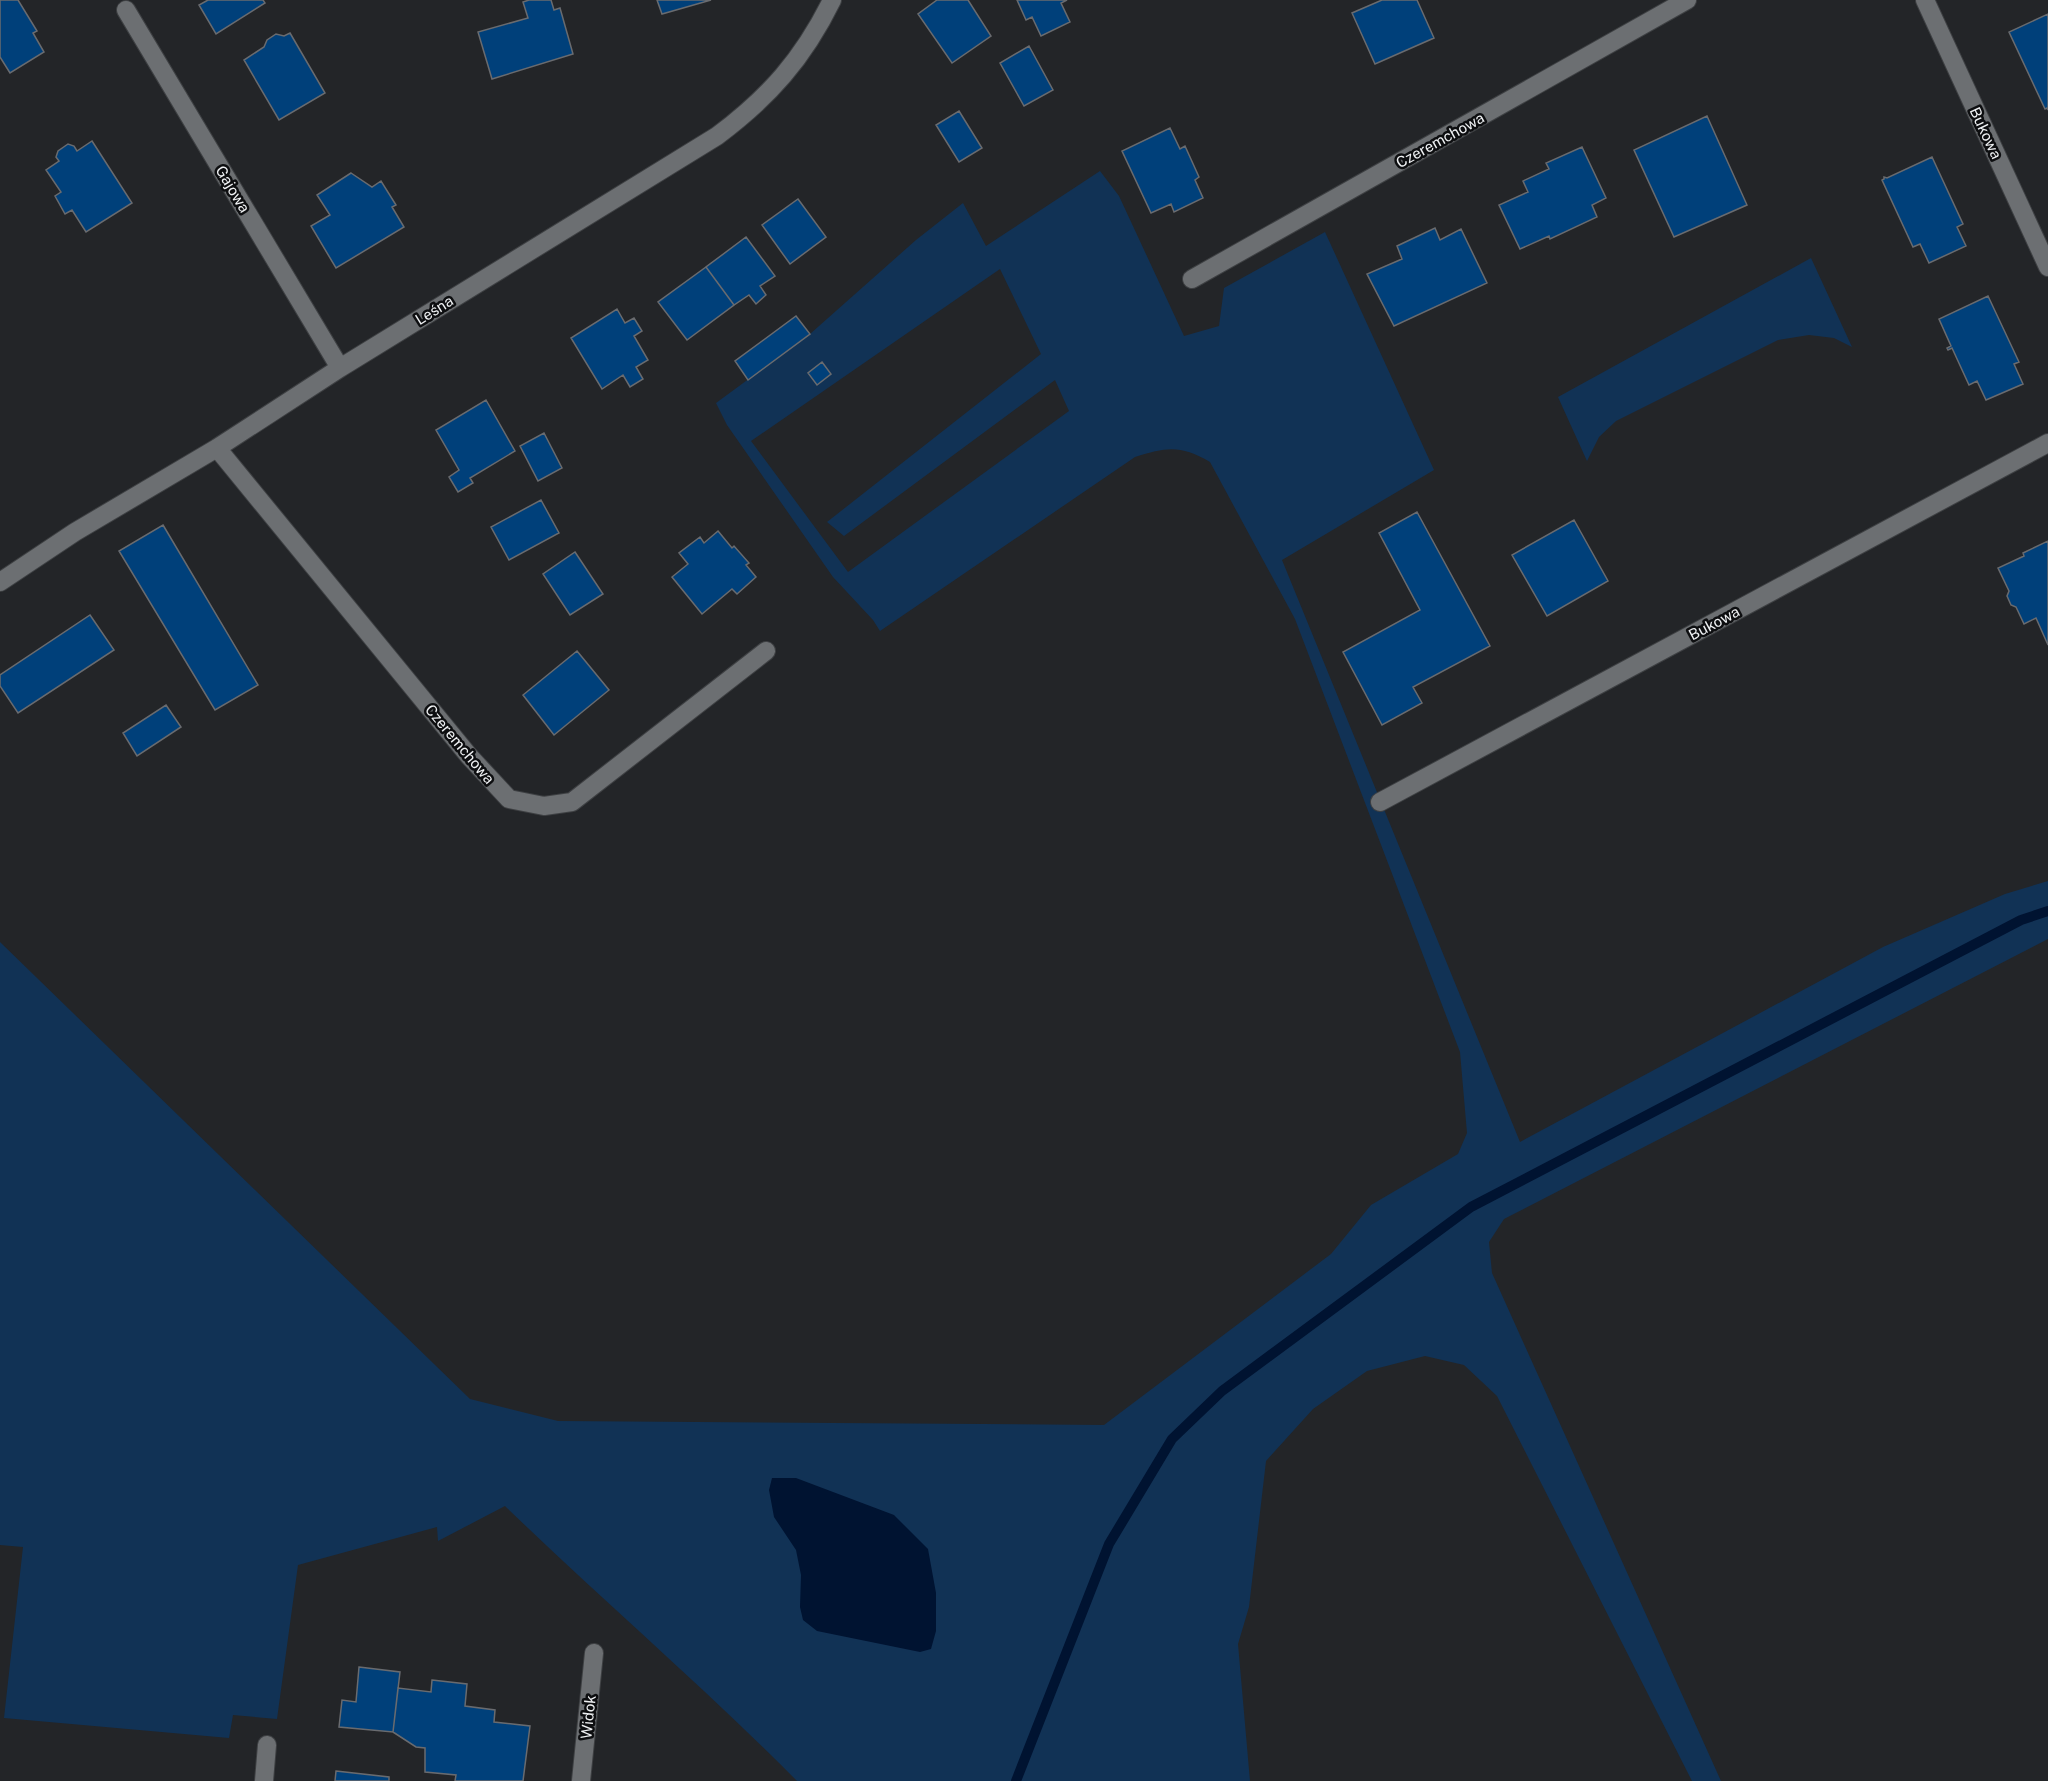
<svg xmlns="http://www.w3.org/2000/svg" width="2048" height="1781" font-family="'Public Sans',sans-serif">
<style>
.green{fill:#113255;fill-rule:evenodd}
.water{fill:#001331}
.lines{fill:none;stroke-linecap:round;stroke-linejoin:round}
.stream{stroke:#001331;stroke-width:10}
.building{fill:#00407a;stroke:#696b6f;stroke-width:1.5}
.street-casing{stroke:#3e4043;stroke-width:20}
.street{stroke:#6c6f72;stroke-width:18}
.labels{text-anchor:middle;dominant-baseline:central;stroke-width:5;stroke-linejoin:round;paint-order:stroke}
.street-label{font-size:15px;fill:#f0f2f4;stroke:#0d0e10}
</style>
<rect width="100%" height="100%" fill="#232528"/>
<path class="green" d="M1100,171L1119,196L1184,336L1219,326L1224,288L1325,232L1434,470L1282,560L1520,1142L1883,947L2005,894L2048,881V939L1504,1219L1489,1242L1492,1273L1721,1781H1692L1497,1396L1464,1365L1425,1356L1367,1371L1313,1409L1266,1461L1249,1607L1238,1644L1250,1781H797C703,1686 601,1599 505,1506L438,1541L437,1527L298,1565L277,1719L233,1715L229,1738L4,1718L23,1547L0,1545V942L470,1399L558,1421L1104,1425L1331,1254L1371,1205L1458,1154L1467,1133L1460,1052L1295,619L1210,462C1181,445 1167,447 1135,457L880,631L873,620L833,577L727,425L716,403L810,334L916,240L963,203L986,246ZM1000,269L1041,354L827,522L844,536L1055,380L1069,411L848,572L751,441Z
M1811,258L1852,347L1834,338L1809,335L1778,340L1616,421L1599,437L1587,461L1558,397Z"/>
<path class="water" d="M772,1478H796L894,1515L928,1549L936,1593V1631L931,1649L920,1652L817,1631L803,1620L800,1607L801,1575L796,1550L774,1517L769,1490Z"/>
<g class="lines">
<path class="stream" d="M1016,1781L1109,1544L1172,1439L1222,1391L1471,1207L2021,920L2048,911"/>
</g>
<path class="building" d="M0,0H18L37,31L33,33L44,52L10,73L0,57Z
M208,0H263L265,3L216,34L199,5Z
M529,0H551L554,10L560,8L573,54L492,79L478,32L528,18L523,2Z
M657,0H711L662,14Z
M937,0H968L991,36L952,63L918,14Z
M1017,0H1067L1061,3L1070,22L1041,36L1032,17L1026,20Z
M1382,0H1417L1434,38L1375,64L1352,13Z
M2048,14V110L2047,108L2045,109L2009,32Z
M290,33L325,93L279,120L244,60L264,47L267,40L276,34L284,36Z
M1029,46L1053,90L1024,106L1000,63Z
M959,111L982,148L959,162L936,125Z
M1707,116L1747,205L1674,237L1634,150Z
M1170,128L1180,149L1185,146L1199,177L1195,180L1203,198L1174,212L1171,204L1151,213L1122,151Z
M92,141L132,203L86,232L72,210L65,214L55,196L61,192L46,170L59,161L56,157L58,151L68,144L74,146L77,151Z
M1582,147L1606,198L1592,205L1597,217L1550,239L1549,236L1520,249L1499,205L1528,192L1523,181L1549,169L1546,163Z
M1932,157L1963,224L1957,227L1966,246L1929,263L1920,244L1913,247L1882,180L1884,179V177L1887,178Z
M351,173L372,187L381,181L396,205L392,207L404,227L336,268L311,226L330,215L317,195Z
M798,199L826,237L790,264L762,225Z
M1435,228L1440,240L1461,229L1487,283L1394,326L1367,274L1402,259L1397,246Z
M746,237L775,276L760,286L766,295L756,304L749,295L734,305L706,267Z
M706,267L734,305L687,340L658,302Z
M1988,296L2019,362L2014,364L2023,384L1986,400L1977,381L1969,385L1952,348L1948,350L1947,348L1951,346L1939,319Z
M617,309L625,323L634,318L642,331L634,336L648,360L636,367L643,379L630,387L623,375L602,389L571,338Z
M796,316L810,334L748,380L735,361Z
M822,362L831,374L817,385L808,373Z
M486,400L515,451L470,478L473,483L458,492L449,477L459,470L436,430Z
M544,433L562,468L538,481L520,446Z
M541,500L559,533L509,560L491,527Z
M1417,512L1490,646L1413,687L1422,703L1382,725L1343,652L1420,610L1379,533Z
M1574,520L1608,581L1547,616L1512,555Z
M163,525L258,685L215,710L119,551Z
M718,531L732,548L734,546L749,563L746,565L756,577L737,594L732,589L702,614L672,577L688,564L679,553L700,537L704,543Z
M2048,541V645L2036,618L2024,624L2016,607L2011,605L2007,596L2009,591L1998,568L2024,556L2023,553Z
M575,552L603,594L570,615L543,574Z
M90,615L114,650L18,713L0,686V675Z
M577,651L609,690L554,735L523,695Z
M166,705L181,727L137,756L123,733Z
M359,1667L400,1672L393,1732L339,1727L342,1700L356,1702Z
M432,1680L467,1684L465,1706L495,1710L494,1722L530,1726L523,1781H455L456,1775L425,1772V1748L416,1747L393,1732L398,1688L431,1692Z
M336,1771L389,1777V1781H335Z"/>
<g class="lines">
<defs>
<path id="street" d="M1925,0L2048,267
M126,10L340,368
M1192,279L1687,0
M217,448L469,756L509,799L544,806L572,802L766,651
M0,582L75,532L217,448L340,368L717,136C769,97 803,59 832,0
M1380,802L2048,443
M264,1781L267,1745
M581,1781L594,1653"/>
</defs>
<use href="#street" class="street-casing"/>
<use href="#street" class="street"/>
</g>
<g class="labels">
<g class="street-label">
<text transform="translate(1986 133) rotate(65)">Bukowa</text>
<text transform="translate(1440 140) rotate(-29)">Czeremchowa</text>
<text transform="translate(233 189) rotate(59)">Gajowa</text>
<text transform="translate(434 310) rotate(-32)">Leśna</text>
<text transform="translate(1714 623) rotate(-28)">Bukowa</text>
<text transform="translate(460 744) rotate(50)">Czeremchowa</text>
<text transform="translate(588 1717) rotate(-84)">Widok</text>
</g>
</g>
</svg>
